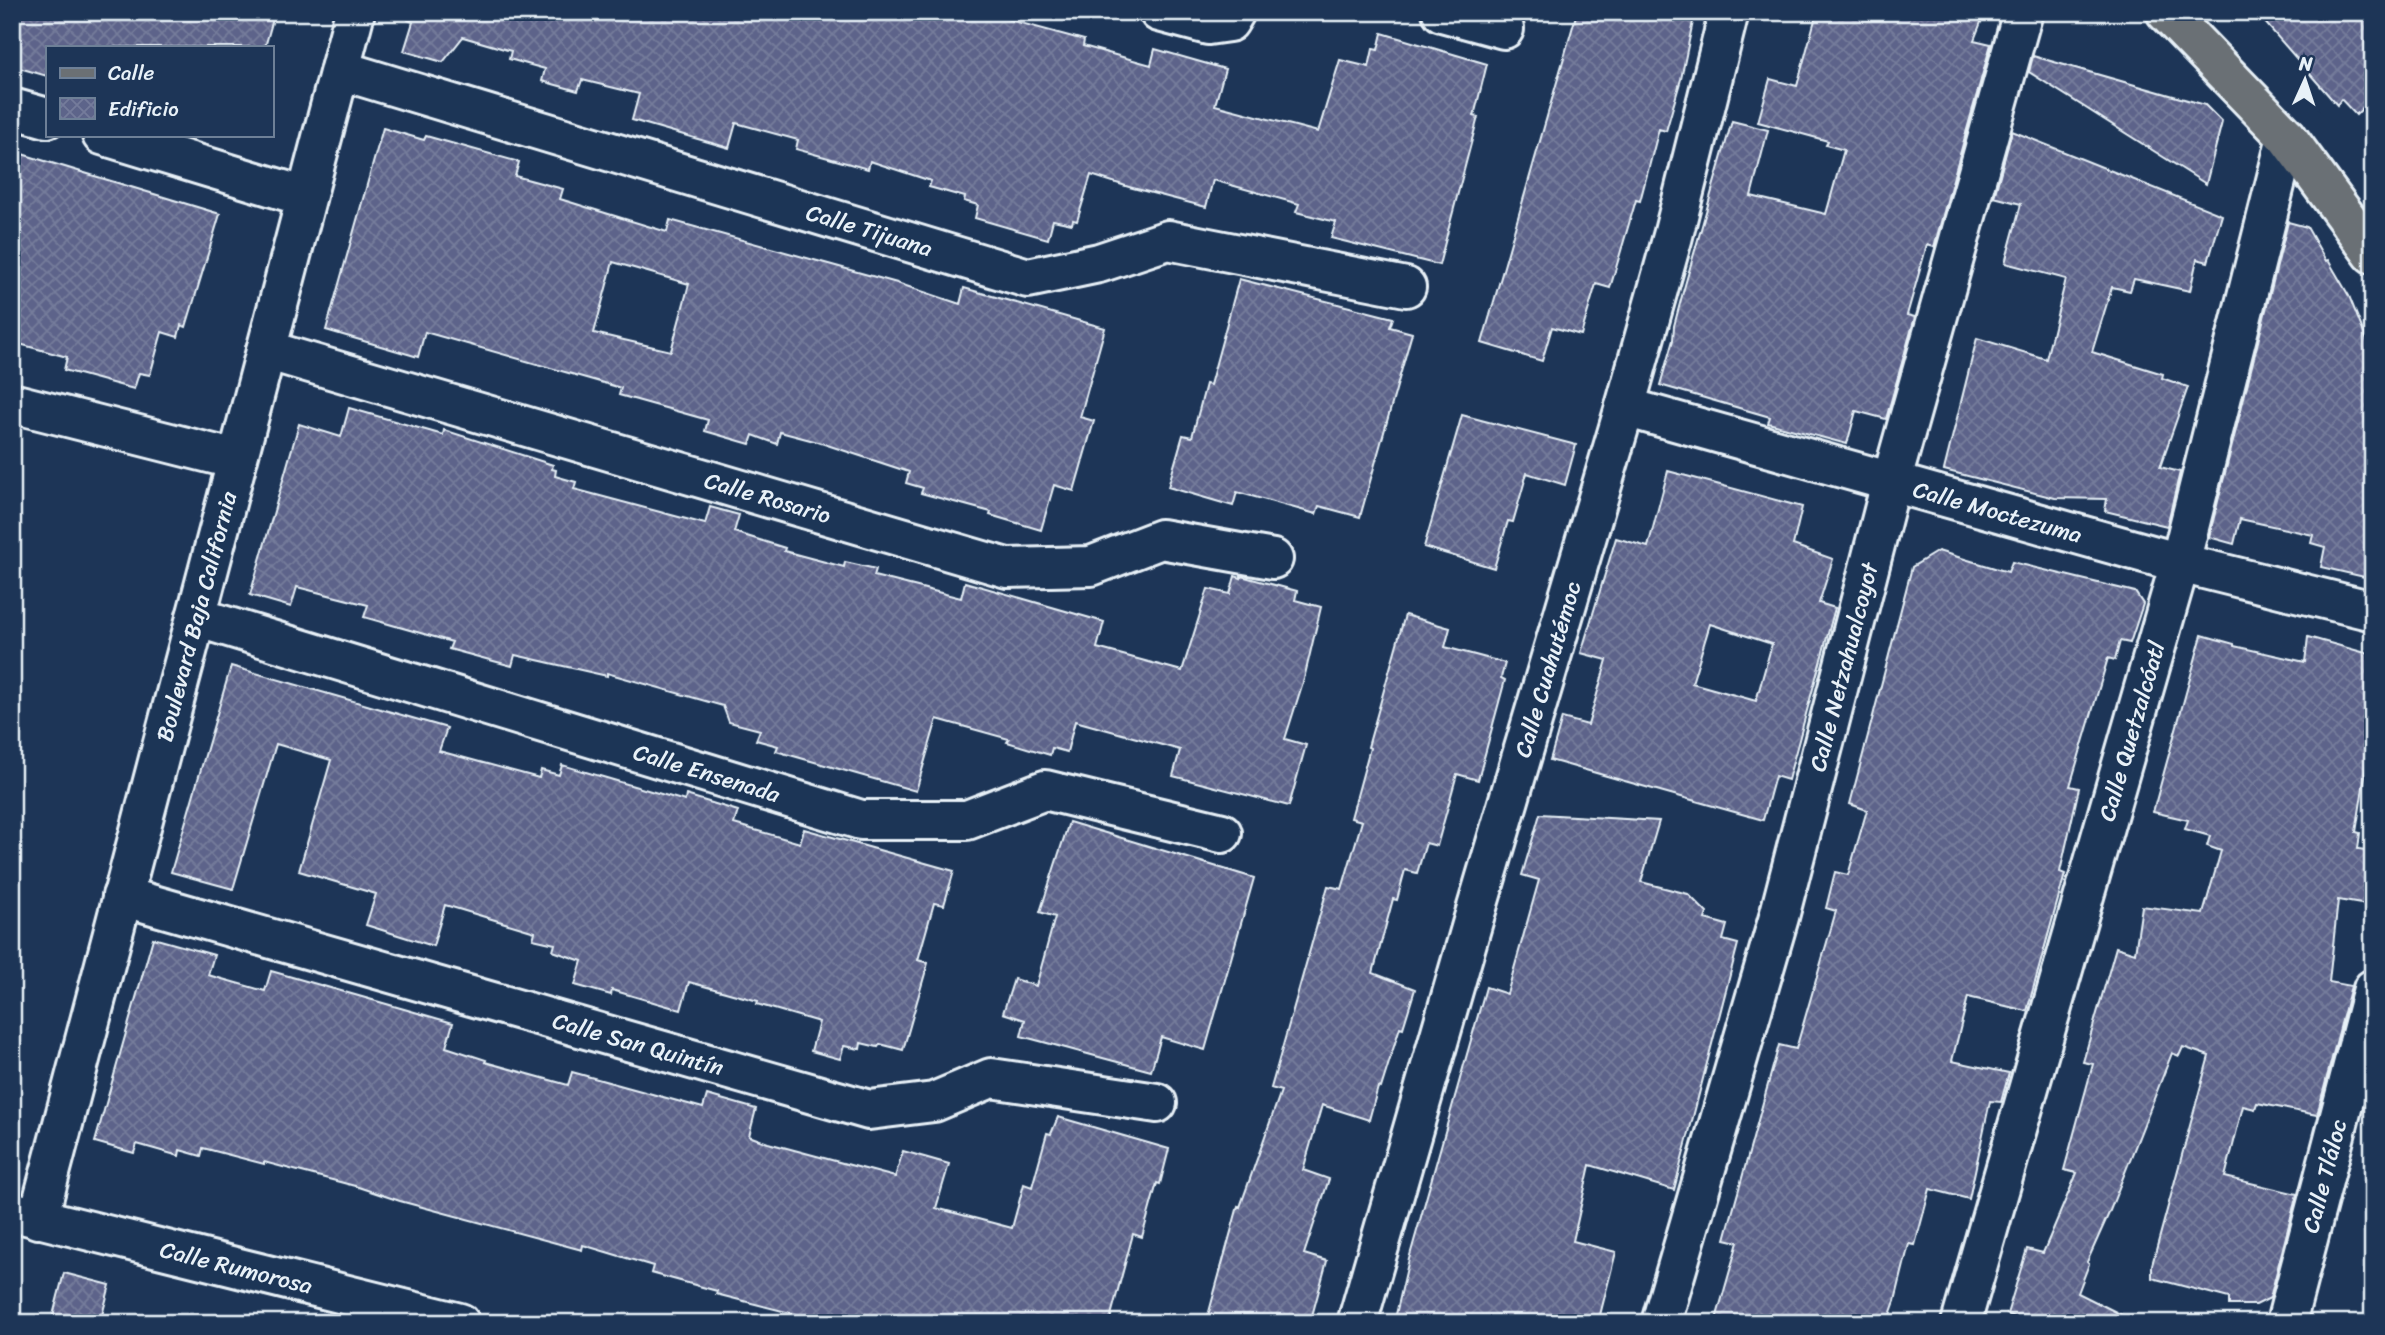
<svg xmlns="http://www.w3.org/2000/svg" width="2385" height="1335" font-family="Sriracha,sans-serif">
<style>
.building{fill:url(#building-cross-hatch);stroke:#e8f1f8;stroke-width:2;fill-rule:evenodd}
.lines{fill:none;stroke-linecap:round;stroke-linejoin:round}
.minor-casing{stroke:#e8f1f8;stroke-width:44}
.major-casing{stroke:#e8f1f8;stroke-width:44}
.minor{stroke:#1d3557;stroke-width:38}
.major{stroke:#6b7074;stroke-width:38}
.labels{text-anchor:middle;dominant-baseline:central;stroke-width:5;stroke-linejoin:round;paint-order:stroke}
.street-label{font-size:23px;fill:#e8f1f8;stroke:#1d3557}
</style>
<defs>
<pattern id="building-cross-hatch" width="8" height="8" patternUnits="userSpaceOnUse" patternTransform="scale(1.75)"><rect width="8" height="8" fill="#5d648a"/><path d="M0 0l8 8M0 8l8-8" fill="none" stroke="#747b9b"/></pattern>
</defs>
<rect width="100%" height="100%" fill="#1d3557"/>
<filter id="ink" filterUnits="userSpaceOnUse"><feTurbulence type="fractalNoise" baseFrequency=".0143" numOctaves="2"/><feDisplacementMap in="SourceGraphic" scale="14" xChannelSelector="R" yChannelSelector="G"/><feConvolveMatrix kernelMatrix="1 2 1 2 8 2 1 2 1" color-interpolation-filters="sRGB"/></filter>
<g filter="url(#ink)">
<path class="building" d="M12,12H275L265,47H47V76L12,66Z
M410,12H980L1084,40L1083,46L1151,65L1155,49L1225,69L1215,105L1318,132L1340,60L1369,67L1373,49L1378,50L1382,33L1487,64L1474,116L1478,117L1439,265L1331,238L1336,222L1296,212L1299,204L1213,180L1206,207L1129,187L1091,175L1077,221L1073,220L1072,224L1053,220L1048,239L975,218L978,205L964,201L965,197L929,187L931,181L870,161L868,169L796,149L798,140L736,123L729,148L632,120L639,94L582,80L578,91L542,81L545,69L509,59L511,51L463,37L443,62L404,51L413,22L408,20Z
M1577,12H1695L1681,79L1666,131L1659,129L1640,201L1636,200L1610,288L1596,284L1581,335L1552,327L1542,361L1482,343Z
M1817,12H1985L1974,40L1991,44L1934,247L1927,245L1907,315L1915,317L1886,419L1856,411L1847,444L1768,423L1770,417L1660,385L1673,340L1674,326L1683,292L1732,121L1768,130L1751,196L1826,214L1844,150L1826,145L1828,141L1758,122L1770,79L1797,86Z
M2256,12H2373V97L2356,115L2341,99L2337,105Z
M2033,56L2205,105L2222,122L2206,184L2029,72Z
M383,128L424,140L426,136L519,162L515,176L563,189L560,199L667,232L670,220L897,283L960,304L964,288L1105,328L1080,417L1094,421L1074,491L1054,485L1041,530L990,515L991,512L921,493L923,488L906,483L909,472L818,442L780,432L777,444L753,435L750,444L705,431L708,420L619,395L621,388L425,332L418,357L326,330ZM613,262L689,284L671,351L594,333Z
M2012,131L2222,215L2208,262L2197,259L2190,291L2134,279L2130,291L2112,287L2092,352L2163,374L2162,378L2188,387L2160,467L2180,472L2167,526L2105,511L2107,499L2055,498L1944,470L1977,338L2046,359L2066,279L2005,263L2021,204L1994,197Z
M12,151L220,214L186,327L181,325L178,337L162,332L150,375L139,373L134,389L64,370L67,357L12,342V240L17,223L12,222Z
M2288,222L2307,227L2326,261L2328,260L2349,296L2373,356V579L2321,567L2325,547L2311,543L2313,535L2240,519L2234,544L2209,537Z
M1239,279L1393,318L1390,327L1412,333L1360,517L1319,506L1316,514L1237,492L1233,506L1168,487L1183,435L1192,437L1206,384L1210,385Z
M349,408L443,435L444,430L553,465L552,469L556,470L555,476L576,482L574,489L705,524L710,507L739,515L734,532L785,548L784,551L844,567L845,562L876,569L874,576L961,598L965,582L1104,622L1097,648L1182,671L1208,589L1230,594L1235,576L1241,578V576L1297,591L1295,600L1321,607L1304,679L1285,739L1306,745L1289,806L1173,776L1180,750L1075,721L1067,752L1052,748L1050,755L1007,742L1009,739L937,719L916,791L776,751L778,746L756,740L760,730L729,722L723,706L607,673V676L515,655L512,666L449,649L452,642L364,617L368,605L297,587L291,607L250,595L299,424L341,437Z
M1462,415L1576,445L1565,485L1527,473L1513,522L1508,521L1494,568L1424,547Z
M1668,471L1802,507L1793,545L1833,559L1819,603L1835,608L1788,780L1775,776L1763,820L1550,760L1562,718L1588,725L1607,660L1581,653L1616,538L1648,547ZM1710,624L1772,644L1756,701L1692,683Z
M1938,551L2008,572L2012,562L2135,592L2143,604L2130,643L2120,641L2115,660L2108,658L2070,786L2079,788L2060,872L2065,874L2027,1011L1968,997L1952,1061L2009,1073L2001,1102L1990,1101L1969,1199L1930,1189L1915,1245L1909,1244L1895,1301L1887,1323H1715L1738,1242L1725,1239L1779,1045L1796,1049L1836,911L1826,908L1835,872L1848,875L1867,810L1850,804L1912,567Z
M1405,615L1450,628L1445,647L1505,663L1501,678L1505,680L1478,780L1457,774L1437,846L1426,843L1417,873L1405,870L1397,900L1393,899L1373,973L1415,989L1403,1028L1400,1027L1381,1088L1378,1087L1369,1120L1322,1105L1303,1170L1329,1179L1304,1254L1327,1261L1310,1323H1206L1238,1206L1240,1207L1281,1091L1271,1088L1328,886L1342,889L1362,821L1351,818L1370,748L1368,747Z
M2202,635L2234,644V646L2305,662L2308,637L2373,655V756H2368L2356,832L2360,833L2358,849L2373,851V906L2338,900L2329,982L2351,986L2317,1115L2257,1103L2255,1109L2243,1106L2225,1177L2297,1194L2270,1298L2256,1305H2229V1298L2152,1278V1265L2209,1056L2183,1047L2179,1056L2172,1053L2109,1213L2087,1262L2089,1264L2078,1293L2138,1323H2033L2007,1314L2027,1249L2043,1253L2077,1173L2064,1170L2093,1064L2083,1062L2116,947L2135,953L2142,906L2203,914L2221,851L2207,846L2210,836L2185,829L2188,820L2153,812Z
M231,666L447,728L439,751L539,778L541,770L559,775L562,765L685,801L686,795L738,811L734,824L800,843L804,829L954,871L944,905L934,903L918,960L928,963L903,1050L880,1044L878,1047L861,1043L860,1049L844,1046L840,1059L811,1051L819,1022L757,1004L758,1001L689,982L681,1010L612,990L611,995L575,985L582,961L553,951L555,944L533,939L535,932L445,905L433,946L366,925L376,894L299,871L331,760L276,744L233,889L171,872Z
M1540,814L1659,821L1641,882L1688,894L1707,913L1705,919L1727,925L1723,940L1738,944L1674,1190L1590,1165L1573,1241L1616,1252L1598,1323H1394L1409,1259L1486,987L1507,994L1539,880L1522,875Z
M1069,822L1254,878L1205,1050L1161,1037L1151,1071L1021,1036L1025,1020L1003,1013L1014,979L1036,986L1055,917L1040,912Z
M153,938L214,955L208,975L265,991L271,971L453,1023L446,1047L486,1060L485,1062L568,1085L572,1072L703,1108L707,1095L756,1109L749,1136L768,1143L895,1177L903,1151L949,1164L936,1208L1012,1228L1024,1184L1032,1187L1047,1133L1051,1134L1058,1117L1169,1149L1160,1184L1157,1183L1142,1237L1133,1234L1109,1323H859L837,1316L818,1320L716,1294L717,1291L651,1273L653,1266L583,1245L582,1250L400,1201L355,1186L264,1162V1164L203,1148L201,1156L180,1150L179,1156L137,1144L134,1153L95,1142Z
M64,1273L110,1285L100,1323H51Z"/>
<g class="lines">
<defs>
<g id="minor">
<path d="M1159,12L1208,25L1229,22L1235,12"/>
<path d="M1442,12L1504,29"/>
<path id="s1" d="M340,70L1028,278L1099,263L1168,240L1406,287"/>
<path d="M12,108L47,118"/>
<path d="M102,135L306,197"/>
<path id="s2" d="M266,350L1007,568L1091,566L1161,539L1273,559"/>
<path d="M12,403L237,460"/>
<path id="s3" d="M1625,407L2180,563L2373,611"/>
<path id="s4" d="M196,617L861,820H967L1045,790L1222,833"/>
<path id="s5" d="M122,896L869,1110L934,1102L991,1078L1157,1103"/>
<path id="s6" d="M14,1212L460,1323"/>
<path id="s7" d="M38,1219L355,12"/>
<path id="s8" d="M1357,1323L1473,921L1625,407L1673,236L1729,12"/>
<path id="s9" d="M1661,1323L1779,917L1891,483L2023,12"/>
<path id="s10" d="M1961,1323L2180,563L2287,137"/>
<path id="s11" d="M2286,1323L2373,989"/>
</g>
<path id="major" d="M2166,12L2287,137L2373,254"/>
</defs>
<use href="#minor" class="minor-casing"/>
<use href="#major" class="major-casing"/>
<use href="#minor" class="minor"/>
<use href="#major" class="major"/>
</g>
</g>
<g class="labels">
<g class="street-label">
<text stroke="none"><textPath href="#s1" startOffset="553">Calle Tijuana</textPath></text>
<text stroke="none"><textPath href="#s2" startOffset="523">Calle Rosario</textPath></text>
<text stroke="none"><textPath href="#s3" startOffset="387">Calle Moctezuma</textPath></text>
<text stroke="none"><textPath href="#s7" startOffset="623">Boulevard Baja California</textPath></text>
<text stroke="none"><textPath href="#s9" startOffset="681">Calle Netzahualcoyot</textPath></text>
<text stroke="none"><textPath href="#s8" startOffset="681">Calle Cuahutémoc</textPath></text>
<text stroke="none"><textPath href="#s10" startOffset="616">Calle Quetzalcóatl</textPath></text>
<text stroke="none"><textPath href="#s4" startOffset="534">Calle Ensenada</textPath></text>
<text stroke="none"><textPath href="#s5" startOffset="537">Calle San Quintín</textPath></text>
<text stroke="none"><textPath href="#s11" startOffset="152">Calle Tláloc</textPath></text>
<text stroke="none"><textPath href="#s6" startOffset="229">Calle Rumorosa</textPath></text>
</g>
</g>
<rect width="2385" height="1335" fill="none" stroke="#1d3557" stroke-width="42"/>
<rect x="21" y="21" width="2343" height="1293" fill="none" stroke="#e8f1f8" stroke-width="2.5" filter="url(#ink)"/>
<rect x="46" y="46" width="228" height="91" fill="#1d3557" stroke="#6e8097" stroke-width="2"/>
<rect x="60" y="68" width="35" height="10" fill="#6b7074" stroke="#6e8097" stroke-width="2"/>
<text x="108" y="80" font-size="21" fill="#e8f1f8">Calle</text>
<rect x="60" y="98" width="35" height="21" fill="url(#building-cross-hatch)" stroke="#6e8097" stroke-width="2"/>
<text x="108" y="116" font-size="21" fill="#e8f1f8">Edificio</text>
<g transform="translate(2305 80) rotate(3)" stroke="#1d3557" stroke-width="5" paint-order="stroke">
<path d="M0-5L12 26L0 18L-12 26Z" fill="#e8f1f8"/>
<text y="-10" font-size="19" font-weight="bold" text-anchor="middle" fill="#e8f1f8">N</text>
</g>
</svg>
